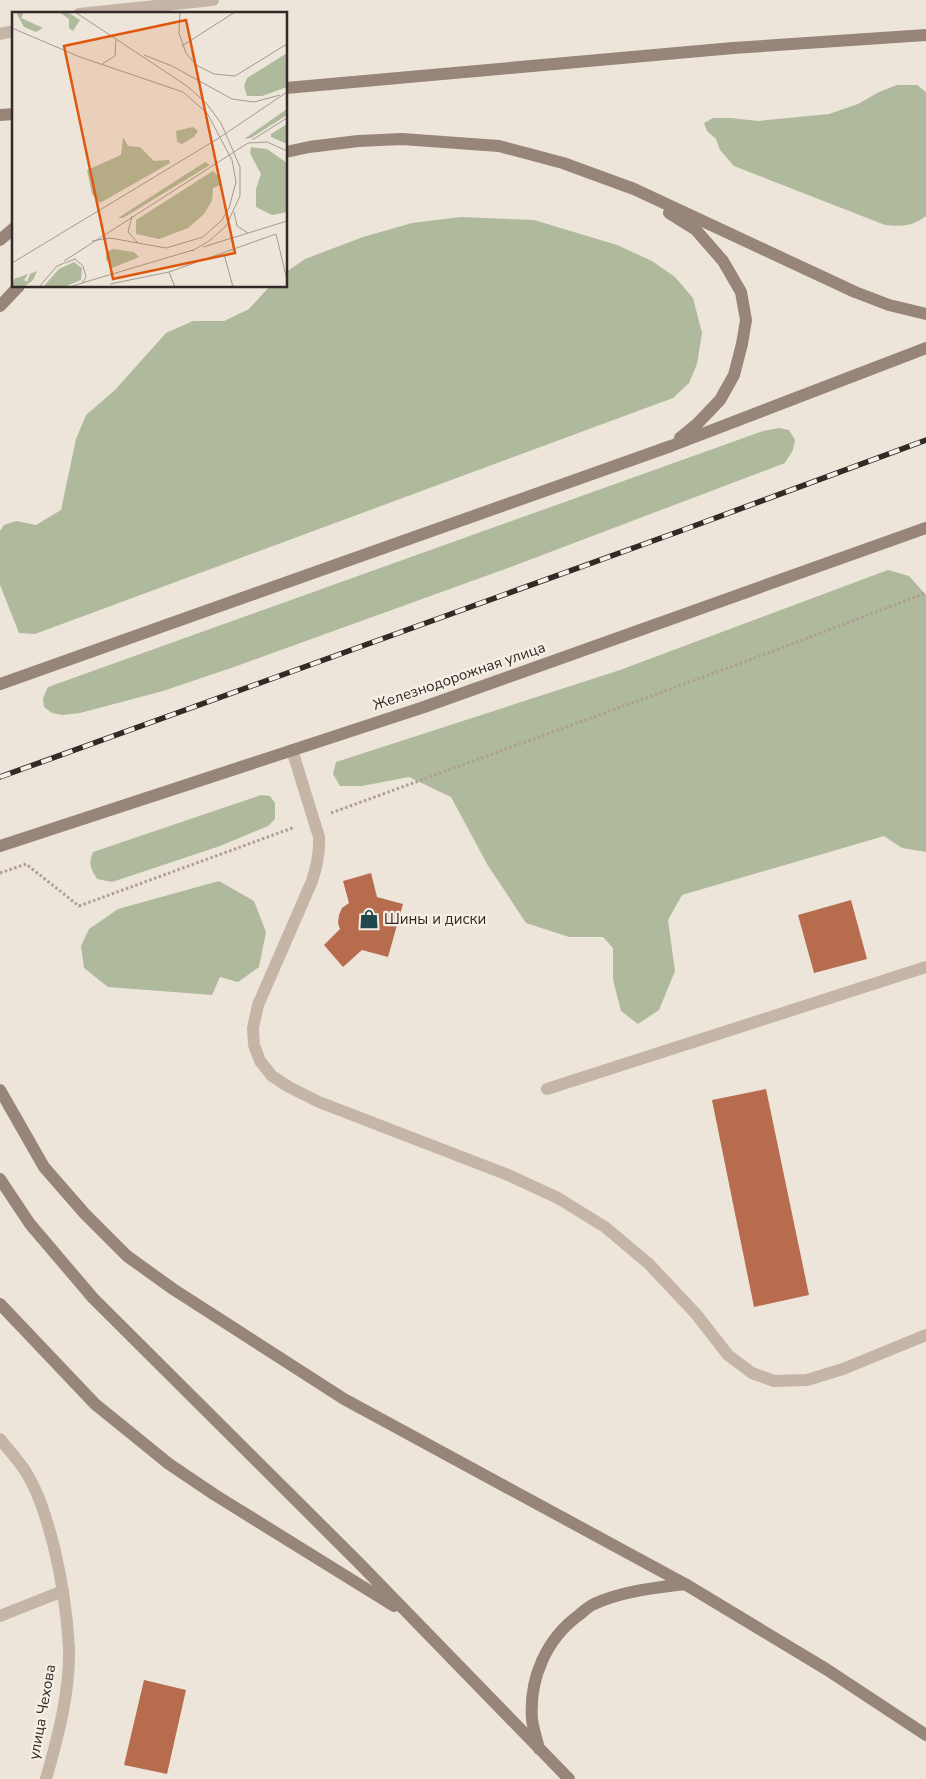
<svg xmlns="http://www.w3.org/2000/svg" width="926" height="1779" font-family="'Nunito Sans',sans-serif">
<style>
.green{fill:#aeba9b}
.building{fill:#b76c4e}
.lines{fill:none;stroke-linecap:round;stroke-linejoin:round}
.path{stroke:#af9f91;stroke-width:3;stroke-dasharray:2.5 2.5;stroke-linecap:butt}
.lane{stroke:#c4b5a7;stroke-width:12}
.street{stroke:#c4b5a7;stroke-width:12}
.secondary{stroke:#978579;stroke-width:12}
.rail-casing{stroke:#312a26;stroke-width:5.5}
.rail{stroke:#f6efe5;stroke-width:4;stroke-dasharray:11;stroke-linecap:butt}
.labels{text-anchor:middle;dominant-baseline:central;stroke-width:4.5;stroke-linejoin:round;paint-order:stroke}
.street-label{font-size:15px;fill:#312a26;stroke:#f6efe5}
.poi-label{font-size:15px;fill:#312a26;stroke:#f6efe5;text-anchor:start}
.inset-road{fill:none;stroke:#a29a91;stroke-width:1}
.view{fill:#df570d;fill-opacity:0.15;stroke:#df570d;stroke-width:2.5}
.inset-edge{fill:none;stroke:#312a26;stroke-width:2.5}
</style>
<rect width="100%" height="100%" fill="#ede5d9"/>
<path class="green" d="M897,85H917L926,92V216C913,226 901,227 885,225L734,166L720,150L716,139L707,131L704,123L713,118H731L758,121L829,114L858,104L879,92Z
M461,217L534,220L617,245L652,261L675,277L693,298L702,333L697,364L689,383L673,398L35,634L19,633L0,585V531L4,525L16,521L36,525L61,510L76,439L86,415L114,391L166,333L193,321H224L249,309L270,286H286V272L305,259L363,237L412,223Z
M779,428L789,430L795,440L793,450L785,463L516,565L234,667L163,691L80,713L62,715L52,713L44,707L43,698L48,687L763,431Z
M888,570L909,576L926,595V852L902,848L884,836L682,895L668,920L675,971L659,1010L638,1024L621,1011L613,980V948L603,937H569L526,923L487,864L451,797L409,777L362,786H340L333,774L336,762L620,670Z
M261,795L270,796L275,803V819L268,826L220,846L112,882L97,879C91,869 88,864 93,852Z
M219,881L254,901L266,932L259,967L238,982L220,977L212,995L108,987L84,968L81,946L89,929L118,909Z"/>
<path class="building" d="M371,873L377,897L403,904L388,957L362,950L343,967L324,945L340,929L338,923L339,915L342,908L349,903L343,881Z
M851,900L867,959L814,973L798,915Z
M766,1089L809,1295L754,1307L712,1100Z
M144,1680L186,1690L167,1774L124,1765Z"/>
<g class="lines">
<path class="path" d="M331,813L744,662L926,593
M0,873L26,864L79,906L295,827"/>
<path class="lane" d="M292,750L319,837C320,853 317,866 312,881L258,1005L253,1028L254,1045L260,1061L272,1076L289,1087L319,1102L508,1175L558,1198L605,1227L649,1264L696,1314L728,1355L752,1373L774,1381L807,1380L843,1369L926,1335
M547,1089L926,967"/>
<path class="street" d="M79,14L213,0
M0,34L14,31
M0,1439C8,1449 17,1459 24,1469C39,1492 47,1520 54,1547C62,1580 67,1614 69,1648C70,1692 58,1737 46,1779
M0,1616L63,1591"/>
<path class="secondary" d="M286,88L733,48L926,35
M0,115L14,114
M286,152L309,147L358,141L402,139L499,146L563,163L634,189L855,292L889,305L926,314
M669,213L696,230L723,261L741,292L746,320L742,344L734,375L720,400L697,424L680,438
M0,240L14,228
M0,306L19,286
M0,684L671,446L926,348
M0,846L424,707L926,528
M0,1090L44,1167L85,1214L127,1256L173,1289L344,1399L685,1584L826,1669L926,1735
M0,1179L30,1224L93,1298L359,1563L569,1779
M0,1304L95,1404L169,1464L215,1495L394,1606
M539,1749C537,1739 533,1729 532,1719C529,1679 546,1639 579,1615C584,1611 589,1606 594,1604C623,1591 654,1588 685,1584"/>
<defs>
<path id="rail" d="M0,777L683,530L926,440"/>
</defs>
<use href="#rail" class="rail-casing"/>
<use href="#rail" class="rail"/>
</g>
<defs>
<symbol id="shop-bare" viewBox="-9 -9 18 18"><path d="M-5-2.5h2.3a2.7 3.5 0 0 1 5.4 0H5L5.5 6h-11ZM-1.5-2.5h3a1.5 2.3 0 0 0-3 0Z" fill="#21484d" stroke="#f6efe5" stroke-width="2.5" paint-order="stroke"/></symbol>
</defs>
<g fill-rule="evenodd">
<use href="#shop-bare" x="355" y="905" width="28" height="28"/>
</g>
<g class="labels">
<g class="street-label">
<text transform="translate(459 676) rotate(-19)">Железнодорожная улица</text>
<text transform="translate(42 1712) rotate(-80)">улица Чехова</text>
</g>
<g class="poi-label">
<text x="384" y="919">Шины и диски</text>
</g>
</g>
<g transform="translate(12 12)">
<rect width="275" height="275" fill="#ede5d9"/>
<path d="M4,0H12L9,6L31,16L24,20L12,15ZM47,0H55L68,8L61,19L57,16V7ZM275,41V75L250,84H235L232,74L235,66ZM275,97V103L239,126L232,127ZM275,112V132L259,125V122ZM181,115L186,119L182,125L170,132L165,130L164,119ZM111,125L116,134L128,135L142,149L157,148L158,151L88,191L80,182L75,158L109,143ZM239,135L255,137L275,151V200L260,203L244,195V177L249,162L238,141ZM193,150L198,153L111,206H106ZM201,159L209,167L208,173L201,176L200,189L192,202L176,216L147,227L124,222V208ZM101,237L122,240L127,245L100,256L94,247L95,240ZM62,250L70,256L69,268L52,275H31L47,257ZM25,259L21,268L12,275H0L2,267L16,262L12,268L15,270L18,262Z" fill="#aeba9b"/>
<path class="inset-road" d="M63,0L175,74L194,91L209,111L228,155V184L214,214L197,229L180,239M168,0L167,21L174,41L184,53L202,62L223,64L275,32M0,16L68,45L171,80L195,101L220,148L224,170L217,196L210,208L191,225L154,236L98,226L80,229M170,34L223,0M132,43L160,54L220,87L242,90L268,83M90,52L103,44L104,28M240,128L275,106M222,200L225,214L236,221M120,204L116,220L126,231M191,235L275,209M212,242L221,275M52,249L236,131L255,130L275,139M0,251L207,126L275,80M157,260L163,275M70,271L181,238M98,272L157,260L264,222L275,268M27,275L45,254L63,247L71,254L74,265L70,271L58,275"/>
<path class="view" d="M174,8L223,241L101,267L52,34Z"/>
<rect width="275" height="275" class="inset-edge"/>
</g>
</svg>
